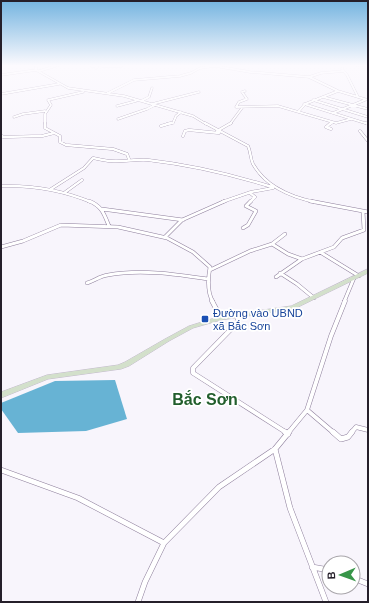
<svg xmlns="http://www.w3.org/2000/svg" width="369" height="603" font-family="Arial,sans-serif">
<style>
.water{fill:#67b3d4}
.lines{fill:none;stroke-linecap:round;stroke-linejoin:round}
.street-far4-casing{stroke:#8e7f9c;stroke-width:2.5}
.street-far3-casing{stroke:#8e7f9c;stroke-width:3}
.street-far2-casing{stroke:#8e7f9c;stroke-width:4}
.street-far1-casing{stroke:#8e7f9c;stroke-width:5}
.street-casing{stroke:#8e7f9c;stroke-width:6}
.secondary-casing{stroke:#8e7f9c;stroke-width:0.5}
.street-far4{stroke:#fff;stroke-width:2}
.street-far3{stroke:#fff;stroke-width:2.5}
.street-far2{stroke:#fff;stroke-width:3}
.street-far1{stroke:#fff;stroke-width:4}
.street{stroke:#fff;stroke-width:5}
.secondary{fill:#d3e0cb;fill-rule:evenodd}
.transit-dot{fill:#1a4fb4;stroke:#fff;stroke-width:1.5}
.labels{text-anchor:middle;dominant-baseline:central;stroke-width:3.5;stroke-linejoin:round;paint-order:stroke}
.transit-label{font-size:11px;fill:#164399;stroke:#fff;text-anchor:start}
.near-quarter-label{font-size:16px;font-weight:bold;fill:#225e2d;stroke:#fff}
</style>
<rect width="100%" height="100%" fill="#f8f5fc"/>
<path class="water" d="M115,380L127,419L86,431L18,433L1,409V403L55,381Z"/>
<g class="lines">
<defs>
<path id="street-far4" d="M36,65V70L68,88L124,96L193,116L206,124
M93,65L92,66H98L96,68
M209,65L250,72L309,77L338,91L368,100
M343,65L342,69L347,75L358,97
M356,65L368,66
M102,66H122L121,65
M39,71L59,65
M1,75L36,70
M309,77L321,73L344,71
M245,91L242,92L247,99L239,102L236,107L278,106L336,123L351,119
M108,93L134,80L180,76L191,73L200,68L214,66
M1,94L59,84
M323,97L368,109
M313,100L368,117
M141,101L149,97L152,88
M152,104L199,92
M304,104L368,124
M117,106L136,101
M299,111L305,104L338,91
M333,113L365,100
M14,117L23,114L45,111
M118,119L147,109L155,105
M45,124V114L51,105L48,100L83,92
M167,124L173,123L176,116L181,112
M230,124L242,108
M330,124L332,123"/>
<path id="street-far3" d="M45,123V128L60,136V142L66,145L113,149L127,154L129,159
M205,123L248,146C251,152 250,158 253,164C266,187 291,197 315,202
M366,123L368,124
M161,126L171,123
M331,129L326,127L331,123
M217,131L231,123
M360,131L368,141
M1,135L3,137L42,136L54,133
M183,136L185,131L189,130L219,133
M1,186C32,185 62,190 91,202
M51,189L84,168L93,158C99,159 105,161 111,161C124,162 136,159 148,160C192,165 230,174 272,187
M64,193L82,180
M250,193L255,197L250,202
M222,202L251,192L273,188"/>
<path id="street-far2" d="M89,201C102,206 104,214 109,226
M310,201L368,212
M102,209L183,220
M243,228L248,225L256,211L246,206L251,201
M165,237L182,220L225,201
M272,244L288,254L302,259
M1,247L23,241L61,225L118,227L167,238L193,252L210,267C208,278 207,292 213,302
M320,252L359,276
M210,270L250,251L272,244L285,234
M280,273L297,284L314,298
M276,277L302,259L334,247L342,238L364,230L363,211
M87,283C94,281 100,276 108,275C140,269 175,274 208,279
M344,302L354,278"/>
<path id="street-far1" d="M212,301L221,318
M239,315L237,323L193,368V373L287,433
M307,410L334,433
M288,433L307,410L331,336L345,301
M351,433L356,427L368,430"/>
<path id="street" d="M285,432L288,434
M333,432L341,439L348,437L352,432
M275,449L290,508L326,602
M1,470L78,498L164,543
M312,567L329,570
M353,578L368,584
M138,602L145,582L164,543L219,487L275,449L289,432"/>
<path id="secondary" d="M368,269V273L294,309L221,320L193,328L169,341L129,366L121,369L48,379L1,398V392L47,375L118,365L125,362L165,339L189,326L221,316L291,306Z"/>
</defs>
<use href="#street-far4" class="street-far4-casing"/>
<use href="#street-far3" class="street-far3-casing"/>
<use href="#street-far2" class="street-far2-casing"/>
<use href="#street-far1" class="street-far1-casing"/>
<use href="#street" class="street-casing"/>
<use href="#secondary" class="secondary-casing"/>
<use href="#street-far4" class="street-far4"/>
<use href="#street-far3" class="street-far3"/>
<use href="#street-far2" class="street-far2"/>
<use href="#street-far1" class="street-far1"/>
<use href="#street" class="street"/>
<use href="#secondary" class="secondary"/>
</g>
<linearGradient id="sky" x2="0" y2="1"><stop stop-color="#74b4e0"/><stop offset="0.44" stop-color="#fcfafe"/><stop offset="1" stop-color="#fcfafe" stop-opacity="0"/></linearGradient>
<rect width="369" height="149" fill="url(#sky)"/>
<rect class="transit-dot" x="201" y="315" width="8" height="8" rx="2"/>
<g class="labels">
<g class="transit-label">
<text x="213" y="313">Đường vào UBND<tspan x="213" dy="13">xã Bắc Sơn</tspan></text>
</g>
<g class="near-quarter-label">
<text x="205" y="399">Bắc Sơn</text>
</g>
</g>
<rect width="369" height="603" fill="none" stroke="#251f2a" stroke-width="4"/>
<g transform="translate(341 575) rotate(268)"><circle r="19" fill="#ffffff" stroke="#a8a5aa"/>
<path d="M0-3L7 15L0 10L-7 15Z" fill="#389649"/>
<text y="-6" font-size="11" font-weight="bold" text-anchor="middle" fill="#251f2a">B</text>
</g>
</svg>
